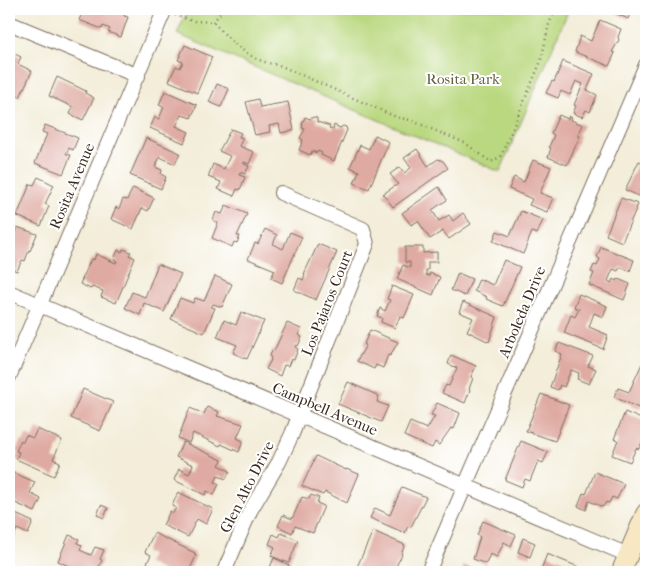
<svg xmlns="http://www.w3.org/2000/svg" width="655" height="581" font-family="'IM FELL French Canon',serif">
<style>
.green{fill:#b9d87f;stroke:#7a814e}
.building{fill:#dfaaa2}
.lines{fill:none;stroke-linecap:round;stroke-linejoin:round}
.street-casing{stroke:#7b6e5f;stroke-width:16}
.secondary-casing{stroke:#7b6e5f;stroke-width:21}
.path{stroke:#7b6e5f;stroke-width:2.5;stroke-dasharray:1 4;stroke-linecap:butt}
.street{stroke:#fff;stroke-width:14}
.secondary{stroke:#f7e8c3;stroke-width:19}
.labels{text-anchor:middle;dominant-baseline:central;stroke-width:4;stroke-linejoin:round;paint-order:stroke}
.park-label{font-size:15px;fill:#615e3b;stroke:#fff}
.street-label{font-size:15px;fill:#3b2a1e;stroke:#fff}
</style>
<rect width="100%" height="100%" fill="#fff"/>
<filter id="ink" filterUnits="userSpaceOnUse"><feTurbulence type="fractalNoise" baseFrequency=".02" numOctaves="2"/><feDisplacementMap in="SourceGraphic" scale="10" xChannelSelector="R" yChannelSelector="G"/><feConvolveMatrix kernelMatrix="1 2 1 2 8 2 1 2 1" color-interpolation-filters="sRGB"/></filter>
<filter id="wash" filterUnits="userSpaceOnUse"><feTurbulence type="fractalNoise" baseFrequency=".0096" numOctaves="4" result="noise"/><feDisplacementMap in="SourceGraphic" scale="20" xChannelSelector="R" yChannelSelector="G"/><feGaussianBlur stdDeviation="1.12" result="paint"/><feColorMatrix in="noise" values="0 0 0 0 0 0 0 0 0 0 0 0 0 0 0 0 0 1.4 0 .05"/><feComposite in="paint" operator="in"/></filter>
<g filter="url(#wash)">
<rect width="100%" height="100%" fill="#f3edd9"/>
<path class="green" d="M188,9H569L500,172L177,34Z"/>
<g id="blocks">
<path class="building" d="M84,9H127L124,16L128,17L121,37L108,32L110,29L103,26L102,29L79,20Z
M614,9H632L628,19L613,12Z
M600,20L621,29L618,37L619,40L612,52L615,53L609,66L575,52L580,36L591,41Z
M185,45L212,57L197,93L169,81L176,66L180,68L183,62L178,60Z
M9,51L21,57L18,64L32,71L20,97L11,92L14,86L9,83Z
M563,61L594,74L587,90L597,95L590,112L586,110L582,117L573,113L576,106L574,105L583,84L576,81L570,95L561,91L558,98L546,93L552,81L554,82Z
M57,77L86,91L85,93L94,98L83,120L70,114L73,107L49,96Z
M217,84L229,89L221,107L209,102Z
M165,91L197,105L191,118L182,115L176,126L189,132L184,143L150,128L155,117L159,119L164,107L159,105Z
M258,99L260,107L288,102L294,130L281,133L279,124L269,126L270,132L255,135L246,102Z
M559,115L568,119L569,116L572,118L571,120L583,125L578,135L580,136L567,165L548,157L551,148L549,147L554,135L551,133Z
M305,117L310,119L313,117L317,118V122L330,126L329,128L333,129L334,125L340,128L343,126L346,127L347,130L334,161L321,155L322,153L318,151L317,153L312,151L310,155L299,150L303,140L300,138L305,129L302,128L303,125H302Z
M45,125L78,138L73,150L69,148L66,154L71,155L63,174L35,163L47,134L42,132Z
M231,129L241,133L239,137L243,138L239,146L254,152L249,164L244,162V164L249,166L245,174L240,172L239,175L245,177L240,190L237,189L234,196L218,189L221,182L208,177L213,164L224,169L230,156L219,151Z
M375,135L389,142L369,189L354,183L359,171L350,167L360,145L369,149Z
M146,138L180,153L175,164L160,157L155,167L162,170L161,174L166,177L161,189L130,175Z
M417,149L428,166L438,159L443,161L448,168L393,207L383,194L398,184L390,174L400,167L404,173L411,168L404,158Z
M533,160L551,167L540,193L553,198L547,212L529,205L532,199L509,189L514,177L524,182Z
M639,161L646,164V199L625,190Z
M38,177L54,185L45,204L49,206L41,226L17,216L30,184L34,185Z
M439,187L447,200L432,210L439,221L449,215L453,221L463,213L471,224L449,239L443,231L430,239L418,221L411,225L402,213Z
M133,188L154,198L148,211L142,208L133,229L111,219L116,207L119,209L123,199L127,200Z
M621,198L638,204L622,242L606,235Z
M226,205L247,214L237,236H240L237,243L234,242L232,247L212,238L218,223L213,220L216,212L222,214Z
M521,211L543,220L537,234L532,232L523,254L493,241L497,231L510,236Z
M17,227L37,234L30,251L29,250L25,261L22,260L17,271L9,268V248Z
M265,229L277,235L273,244L283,249L290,232L302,237L282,283L271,278L275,270L248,259L255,243L258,244Z
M318,244L337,252L316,300L294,290L299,278L303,280L305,275L304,274Z
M405,247H423V253L437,252V262H428V270H426V275L429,276L430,273L440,277L433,295L397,279L403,265L410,268V262H405Z
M601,247L634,260L630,271L620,267L618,271L613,269L608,281L611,283L613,279L617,281L618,279L630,284L624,300L589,285L594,273L591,272L594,265L597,266L600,259L597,257Z
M123,249L131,252L129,255L135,258L116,303L101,297L103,291L92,287L91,289L80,284L91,259L94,260L96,254L116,263L117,261L114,259L118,250L122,252Z
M504,260L520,267L503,306L486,299L487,297L474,291L479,279L493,285Z
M158,264L181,274L164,312L144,303L140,315L125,308L132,292L145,297Z
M458,273L472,279L465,296L451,290Z
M215,276L232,284L222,307L213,304L211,307L215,308L204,333L171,319L180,298L193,303L195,298L204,301Z
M392,286L414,295L404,318L400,316L395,328L381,322L382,318L377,316L380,308L385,311L390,300L387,299Z
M579,294L607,306L603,317L594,313L589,327L608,335L603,349L564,333L571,315L575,317L579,309L574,307Z
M463,302L497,317L489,342L467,331L473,318L459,312Z
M241,312L264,321L247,359L233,353L237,345L217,337L224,320L236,325Z
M287,323L301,329L299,335L302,337L298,346L296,345L295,347L298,349L294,360L291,359L288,366L284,365L280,376L266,369L271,360L270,356L272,350L274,351Z
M370,330L398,342L390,356L388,355L383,368L376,365L374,369L357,361L366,345L364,344Z
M559,343L593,356L588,366L596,369L589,384L577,379L579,373L571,370L564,387L560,385L558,390L550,387L562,354L555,351Z
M451,355L476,366L471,377L473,378L469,389L470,390L465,403L442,393L446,385L449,386L457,368L448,364Z
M646,355V407L642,405L641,409L614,397L618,388L629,392Z
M348,382L379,396L377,402L388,406L381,422L338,404Z
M83,389L113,402L100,431L71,418Z
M541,394L569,405L555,441L526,431Z
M437,403L460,413L454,429L451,428L439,445L435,442L432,448L404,436L410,422L427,429L435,416L431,415Z
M207,407L219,412L217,416L243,424L237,438L243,441L239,452L221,444L220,446L193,433L189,443L178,438L190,408L204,414Z
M625,412L646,421V432L639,449L636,448L630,462L612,455L618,440L614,439Z
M37,429L62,440L53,459L60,462L54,476L16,459L19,452L16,451L21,440L23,442L26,435L33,438Z
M521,441L548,452L543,463L538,461L530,481L525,479L522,487L505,480Z
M183,442L222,460L219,465L230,471L226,479L218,476L215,482L219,484L214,495L207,491L205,495L174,480L179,469L189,474L193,465L176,457Z
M316,456L346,470V469L359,474L347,503L325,492L323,495L302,486Z
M9,471L35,482L30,493L41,499L35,512L9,500Z
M595,472L624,484L617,499L612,497L609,503L606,502L603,507L589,501L586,510L578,506L583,493L586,494Z
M402,487L426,497L411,527L408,526L405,533L370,518L375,508L390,515Z
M178,492L213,509L206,524L197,519L188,537L163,525L170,511L173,513L176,508L172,506Z
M311,495L319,498L317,503L324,506L313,533L295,526L292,533L278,526L283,515L292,519L302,497L309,499Z
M101,505L108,508L104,518L97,515Z
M9,511L33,522L28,534L17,529L9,549Z
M483,521L516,535L511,546L504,542L497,557L490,554L486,564L473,559L480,537L477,535Z
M373,531L405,545L401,554L402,555L393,572H369L357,567Z
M154,533L195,553L194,555L196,556L190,569L188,568L186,572H166L147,563L151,555L145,552Z
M281,533L298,540L289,563L271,556L275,547L269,544L273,534L279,537Z
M69,535L79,539L77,543L82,545L80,550L91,555L95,547L104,550L100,559L102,560L97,572H78L72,569L73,568L58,561Z
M523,538L535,543L530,557L518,552Z
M547,554L586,570L585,572H545L541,570Z
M274,558L289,565L287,570L292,572H268Z
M464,565L481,572H461Z"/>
</g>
</g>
<g filter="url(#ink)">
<use href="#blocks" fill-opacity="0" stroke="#7b6e5f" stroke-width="1"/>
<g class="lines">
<defs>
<path id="street" d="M9,23L138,76
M9,292L628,555
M9,377L165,9
M224,572L250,511L279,462L292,434L367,244L363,229L281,193
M428,572L646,65"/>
<path id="secondary" d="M621,572L646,513"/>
</defs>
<use href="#street" class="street-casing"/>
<use href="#secondary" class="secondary-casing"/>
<path class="path" d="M175,15L193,21L213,22C232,42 250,62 279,65L396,117L410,120L465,143L491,162L501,156L541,61L549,24L556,9
M213,22L224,9"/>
<use href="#street" class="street"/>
<use href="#secondary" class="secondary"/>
</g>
</g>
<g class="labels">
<g class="park-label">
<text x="463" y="79">Rosita Park</text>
</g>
<g class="street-label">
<text transform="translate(72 186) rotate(-67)">Rosita Avenue</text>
<text transform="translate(327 303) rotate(-68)">Los Pajaros Court</text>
<text transform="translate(522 312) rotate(-67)">Arboleda Drive</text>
<text transform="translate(325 409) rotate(23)">Campbell Avenue</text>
<text transform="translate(247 487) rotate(-63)">Glen Alto Drive</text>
</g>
</g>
<rect width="655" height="581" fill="none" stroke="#fff" stroke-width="30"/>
</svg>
